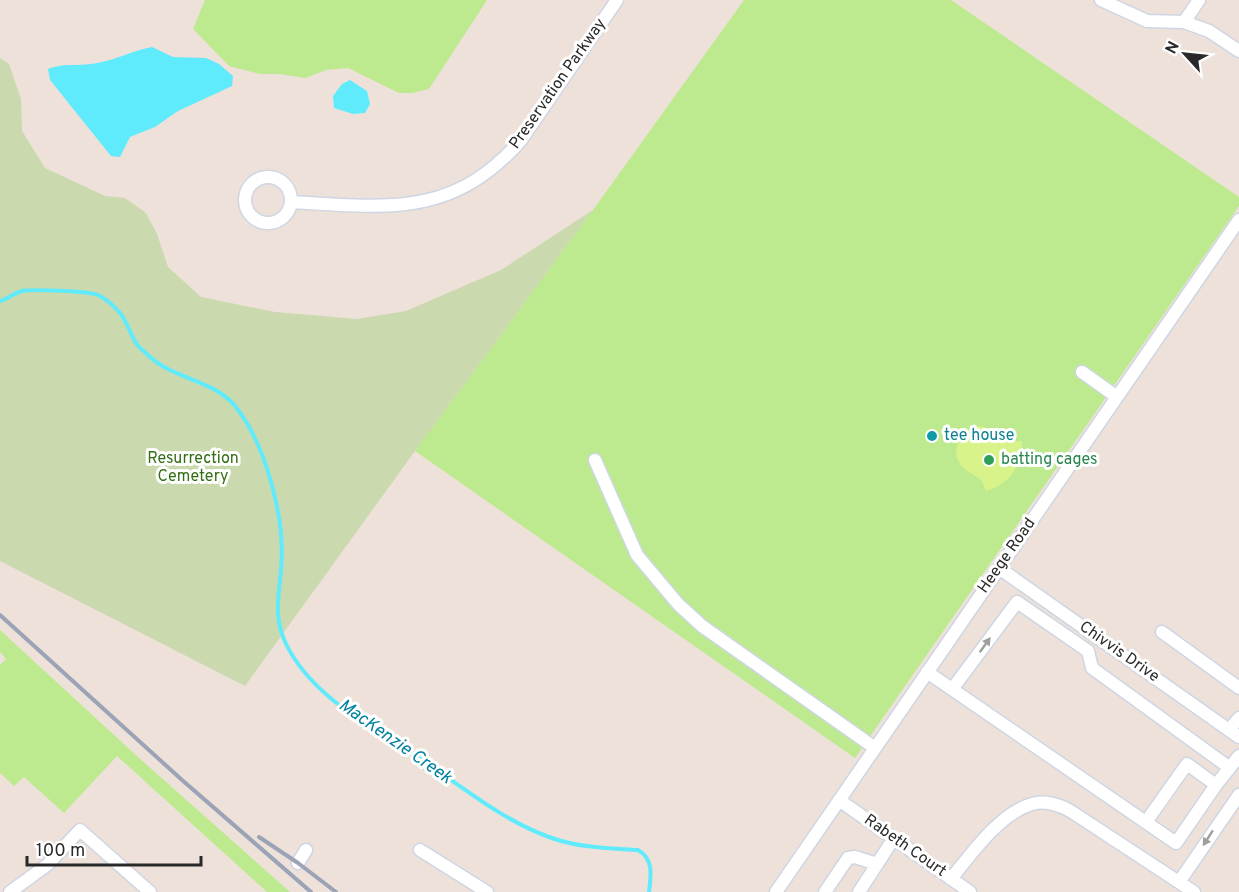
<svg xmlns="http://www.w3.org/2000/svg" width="1239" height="892" font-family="Overpass,sans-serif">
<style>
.green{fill:#bdea8f}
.cemetery{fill:#cad9ae}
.pitch{fill:#d7f389}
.water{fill:#60ebfc}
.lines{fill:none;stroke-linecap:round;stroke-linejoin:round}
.stream{stroke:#60ebfc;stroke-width:4}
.minor-casing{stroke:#ced6e4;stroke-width:15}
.minor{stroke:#fff;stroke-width:12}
.rail{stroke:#9ba3b6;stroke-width:4}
.oneway{fill:#9f9f9f}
.culture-dot{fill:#0f9aa8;stroke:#fff;stroke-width:2}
.leisure-dot{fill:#2e9e5b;stroke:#fff;stroke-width:2}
.labels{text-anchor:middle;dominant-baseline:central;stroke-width:6;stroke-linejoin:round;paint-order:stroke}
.street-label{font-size:16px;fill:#292929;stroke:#fff}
.culture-label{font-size:16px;fill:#0d838f;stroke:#fff;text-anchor:start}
.park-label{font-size:16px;fill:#336e12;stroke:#fff}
.leisure-label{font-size:16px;fill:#27864d;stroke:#fff;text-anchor:start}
.water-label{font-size:18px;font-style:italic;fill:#01819f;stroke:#fff}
</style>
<rect width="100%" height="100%" fill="#ede1d9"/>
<path class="green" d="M205,0H487L429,89L412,93H399L348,68L326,70L305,78L280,74H260L229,66L193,29Z
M744,0H951L1239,197V206L855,758L415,451L593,210Z
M0,630L139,758L290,892H267L117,756L64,813L24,777L14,786L0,773V665L6,659L0,652Z"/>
<path class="cemetery" d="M0,58L9,64L21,99L22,131L45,168L105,196L125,198L146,213L157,234L168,267L201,297L275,312L357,319L406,311L501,270L593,210L415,451L245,686L0,561Z"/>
<path class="pitch" d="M980,426C999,430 1001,443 1022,441C1021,465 1011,484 986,491C980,471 971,478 961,465C948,449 964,428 980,426Z"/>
<path class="water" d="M152,47L173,57L206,58L219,64L233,76L232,86L178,111L155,127L130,137L120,157L111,156L50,80L48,69C62,63 77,66 91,64C112,62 131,51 152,47Z
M350,80L367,91L370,104L365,113L353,114L334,108L333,96L342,84Z"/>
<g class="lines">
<path class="stream" d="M0,301C8,299 14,293 22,291C32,289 88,291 98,295C106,299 114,306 120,313C127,322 130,333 136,343C139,348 145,352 149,356C173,379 214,380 235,406C266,444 286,521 281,569C279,597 273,617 286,644C312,697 372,727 419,758C462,786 500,819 549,837C578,848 608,848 638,850C654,859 651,876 649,892"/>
<defs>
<path id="minor" d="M1101,0L1147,21L1184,22L1209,31L1239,51
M1184,22L1199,0
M245 200a23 23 0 1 1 46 0a23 23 0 1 1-46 0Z
M291,202C385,207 453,219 521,140L617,0
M1082,372L1117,397
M595,460L637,555L678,604L702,626L875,748
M999,568L1239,737
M1162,632L1239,688
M927,672L1176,843L1216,785L1187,764L1146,822
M953,688L1017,602L1088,651L1092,668L1230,768
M1229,730L1239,718
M1216,785L1239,756
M839,800L970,892
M420,850L487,892
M298,863L306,850
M951,879C971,854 1000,813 1032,804C1045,800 1061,805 1072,812L1194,892
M1179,882L1239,795
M10,892L47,865L80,830L150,892
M776,892L1239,220
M825,892L848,858L855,857L877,864
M859,892L894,838"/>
</defs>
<use href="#minor" class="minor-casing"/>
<use href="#minor" class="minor"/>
<path class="rail" d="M0,615L182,780L311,892
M259,837L298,863L336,892"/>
</g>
<defs><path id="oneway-solid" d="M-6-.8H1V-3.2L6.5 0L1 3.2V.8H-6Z" transform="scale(1.5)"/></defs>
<g class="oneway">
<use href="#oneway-solid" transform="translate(985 645) rotate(-54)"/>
<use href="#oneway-solid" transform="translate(1208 838) rotate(123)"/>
</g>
<circle class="culture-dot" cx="932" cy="436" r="6"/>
<circle class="leisure-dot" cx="989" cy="460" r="6"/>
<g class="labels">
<g class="street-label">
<text transform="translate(558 84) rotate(-55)">Preservation Parkway</text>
<text transform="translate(1007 556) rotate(-55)">Heege Road</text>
<text transform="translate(1119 652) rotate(35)">Chivvis Drive</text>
<text transform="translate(905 846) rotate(35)">Rabeth Court</text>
</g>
<g class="culture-label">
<text x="944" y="436">tee house</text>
</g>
<g class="park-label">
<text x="193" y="459">Resurrection<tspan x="193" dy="18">Cemetery</tspan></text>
</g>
<g class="leisure-label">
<text x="1001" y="460">batting cages</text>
</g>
<g class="water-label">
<text transform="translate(395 742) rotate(35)">MacKenzie Creek</text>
</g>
</g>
<g transform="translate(1185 54) rotate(297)" stroke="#ffffff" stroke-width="4.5" paint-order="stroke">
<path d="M0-4.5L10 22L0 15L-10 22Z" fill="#292929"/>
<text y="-9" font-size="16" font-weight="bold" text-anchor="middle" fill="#292929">N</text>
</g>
<path d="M27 856v9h174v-9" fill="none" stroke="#292929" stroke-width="3"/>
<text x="36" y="856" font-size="18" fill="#292929" stroke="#ffffff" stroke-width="4.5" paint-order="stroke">100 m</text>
</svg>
